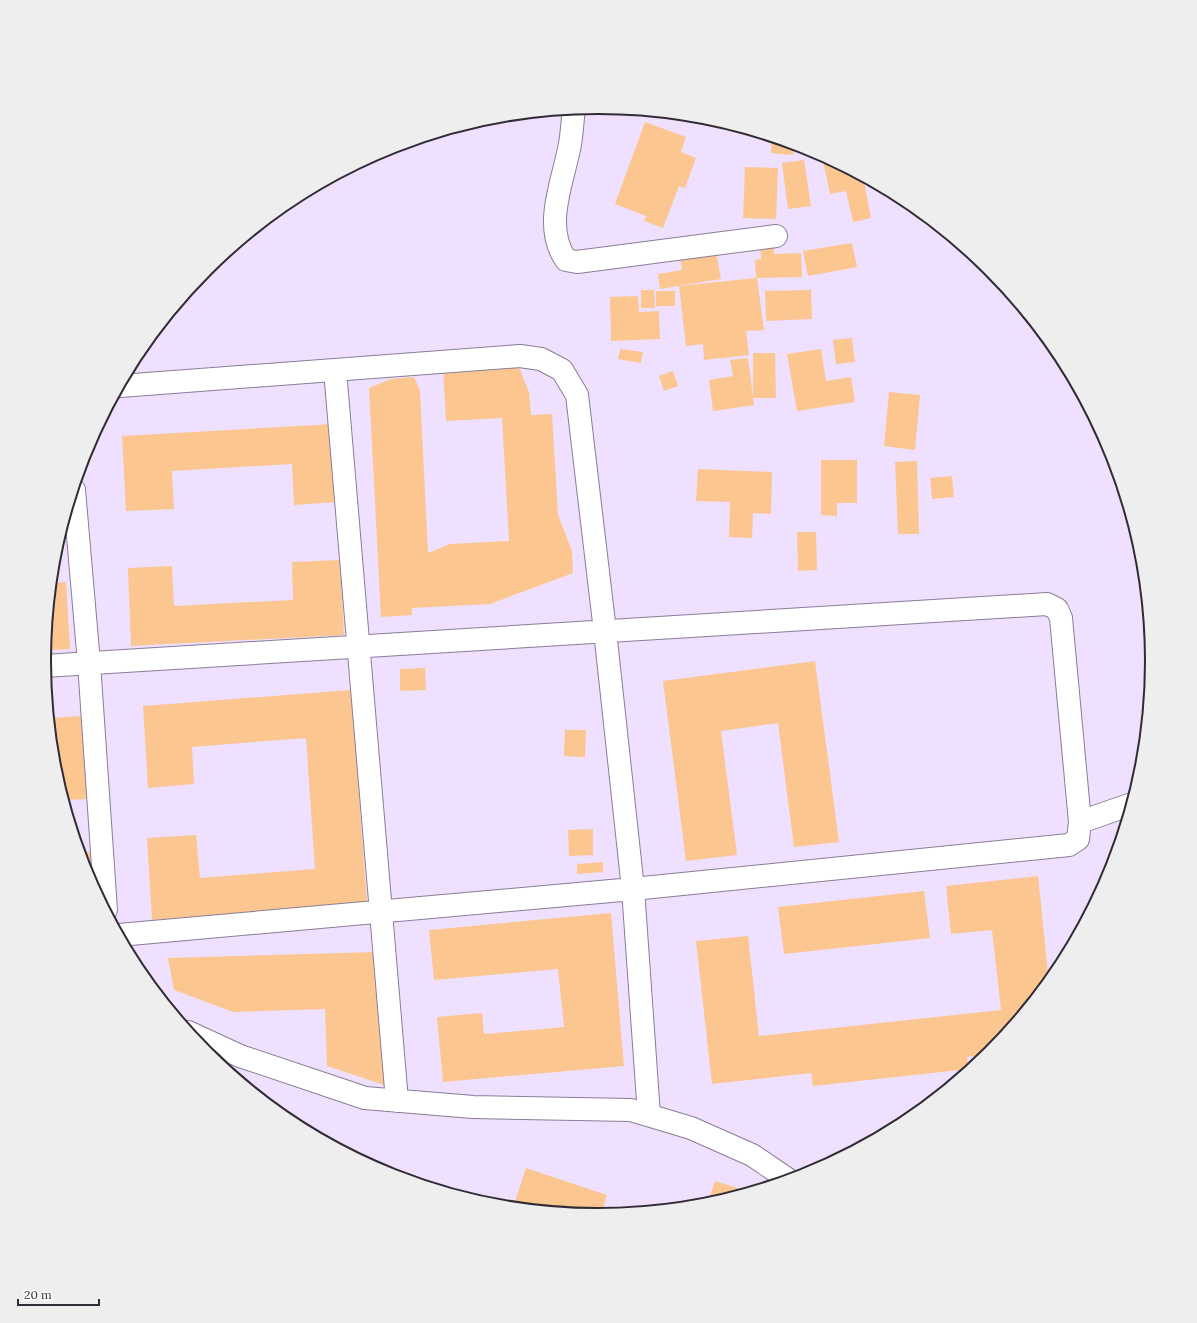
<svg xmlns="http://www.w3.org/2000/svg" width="1197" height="1323" font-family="Lora,serif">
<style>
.building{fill:#fcc691}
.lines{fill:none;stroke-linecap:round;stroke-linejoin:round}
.minor-casing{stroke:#8a7d98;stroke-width:24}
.minor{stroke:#fff;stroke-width:22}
.rim{fill:none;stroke:#312b36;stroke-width:2}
</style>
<rect width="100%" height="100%" fill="#eee0fe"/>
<path class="building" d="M645,122L686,137L681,152L696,158L685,188L679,186L663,228L644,221L646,216L615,204Z
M772,137L794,144L793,155L771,153Z
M822,156L863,177L871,218L853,222L846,191L830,194Z
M804,160L811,206L788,209L782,163Z
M745,167L778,168L776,219L743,218Z
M760,243H774V254L801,253L802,277L757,278L764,330L746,331L749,355L704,360L703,344L686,346L679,286L756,278L755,260L761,259Z
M852,243L857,267L808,276L803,251Z
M716,252L721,279L660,289L658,274L682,270L680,258Z
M641,290H654L655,308H641Z
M811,290L812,319L766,321L765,291Z
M656,291H675V306H656Z
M638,296L639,312L659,311L660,339L611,341L610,297Z
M852,338L855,362L836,364L833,340Z
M620,349L643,352L641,363L618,359Z
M821,349L826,381L851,377L855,402L797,411L787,354Z
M753,353H775L776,398H753Z
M748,358L754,405L713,411L709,380L733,376L730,360Z
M518,365L529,392L531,415L552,414L558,515L572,551L573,573L490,604L412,608V615L381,617L369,388L391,379L414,377L420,390L428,553L450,544L509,541L502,418L446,421L443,369Z
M673,371L678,386L664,391L659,376Z
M889,392L920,395L915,450L884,446Z
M334,424L338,502L294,505L292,464L172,471L174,509L126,511L122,436Z
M821,460H857V503H837V516L821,515Z
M917,461L919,534H898L895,462Z
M698,469L772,472L771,514L753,513L752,538L729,537L730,502L696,501Z
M952,476L954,497L932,499L930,478Z
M797,532H816L817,570L798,571Z
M340,560L344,635L131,646L128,568L172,566L174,606L293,600L292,562Z
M66,582L70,649L45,650L52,583Z
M815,661L839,842L794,847L778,723L721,731L737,855L686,861L663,681Z
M425,668L426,690L400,691V669Z
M351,690L367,903L152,920L147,838L196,835L200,878L315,869L306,738L192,747L194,784L148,788L143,706Z
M81,716L87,799L64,800L55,769L50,718Z
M565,730H586L585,757L564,756Z
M593,829V855L569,856L568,830Z
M92,852L93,886L86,873L80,853Z
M603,862V872L577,874V864Z
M1038,876L1049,982L990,1054L967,1057L969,1069L813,1086L811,1073L712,1084L696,941L748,936L759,1036L1001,1010L992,930L951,934L946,886Z
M924,891L930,938L784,954L778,907Z
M611,913L624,1066L443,1082L437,1017L482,1013L484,1034L564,1027L558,969L434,980L429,930Z
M376,952L384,1085L327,1066L325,1009L233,1012L174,990L168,958Z
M526,1168L607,1195L601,1216L513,1208Z
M715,1181L750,1192L707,1205Z"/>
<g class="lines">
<defs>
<path id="minor" d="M574,109C572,123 572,136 569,149C562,184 543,227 566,260L577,262L776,236
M335,370L397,1101
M120,386L520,356L541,359L562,370L577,395L605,631L633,889L649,1115
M74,490L89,663L106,910
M44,666L1047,604L1057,609L1061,618L1080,822L1078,839L1069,845L633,889L119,935
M1080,822L1132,804
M188,1032L240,1056L365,1098L473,1107L631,1110L691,1128L752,1155L789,1180"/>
</defs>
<use href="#minor" class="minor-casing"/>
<use href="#minor" class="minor"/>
</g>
<path d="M0 0H1197V1323H0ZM51 661a547 547 0 1 1 1094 0a547 547 0 1 1-1094 0Z" fill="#efeeef" fill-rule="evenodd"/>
<path class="rim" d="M51 661a547 547 0 1 1 1094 0a547 547 0 1 1-1094 0Z"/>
<path d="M18 1299v6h81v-6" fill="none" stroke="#312b36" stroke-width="2"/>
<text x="24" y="1299" font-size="12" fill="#312b36" stroke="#ffffff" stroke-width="3" paint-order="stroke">20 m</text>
</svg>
